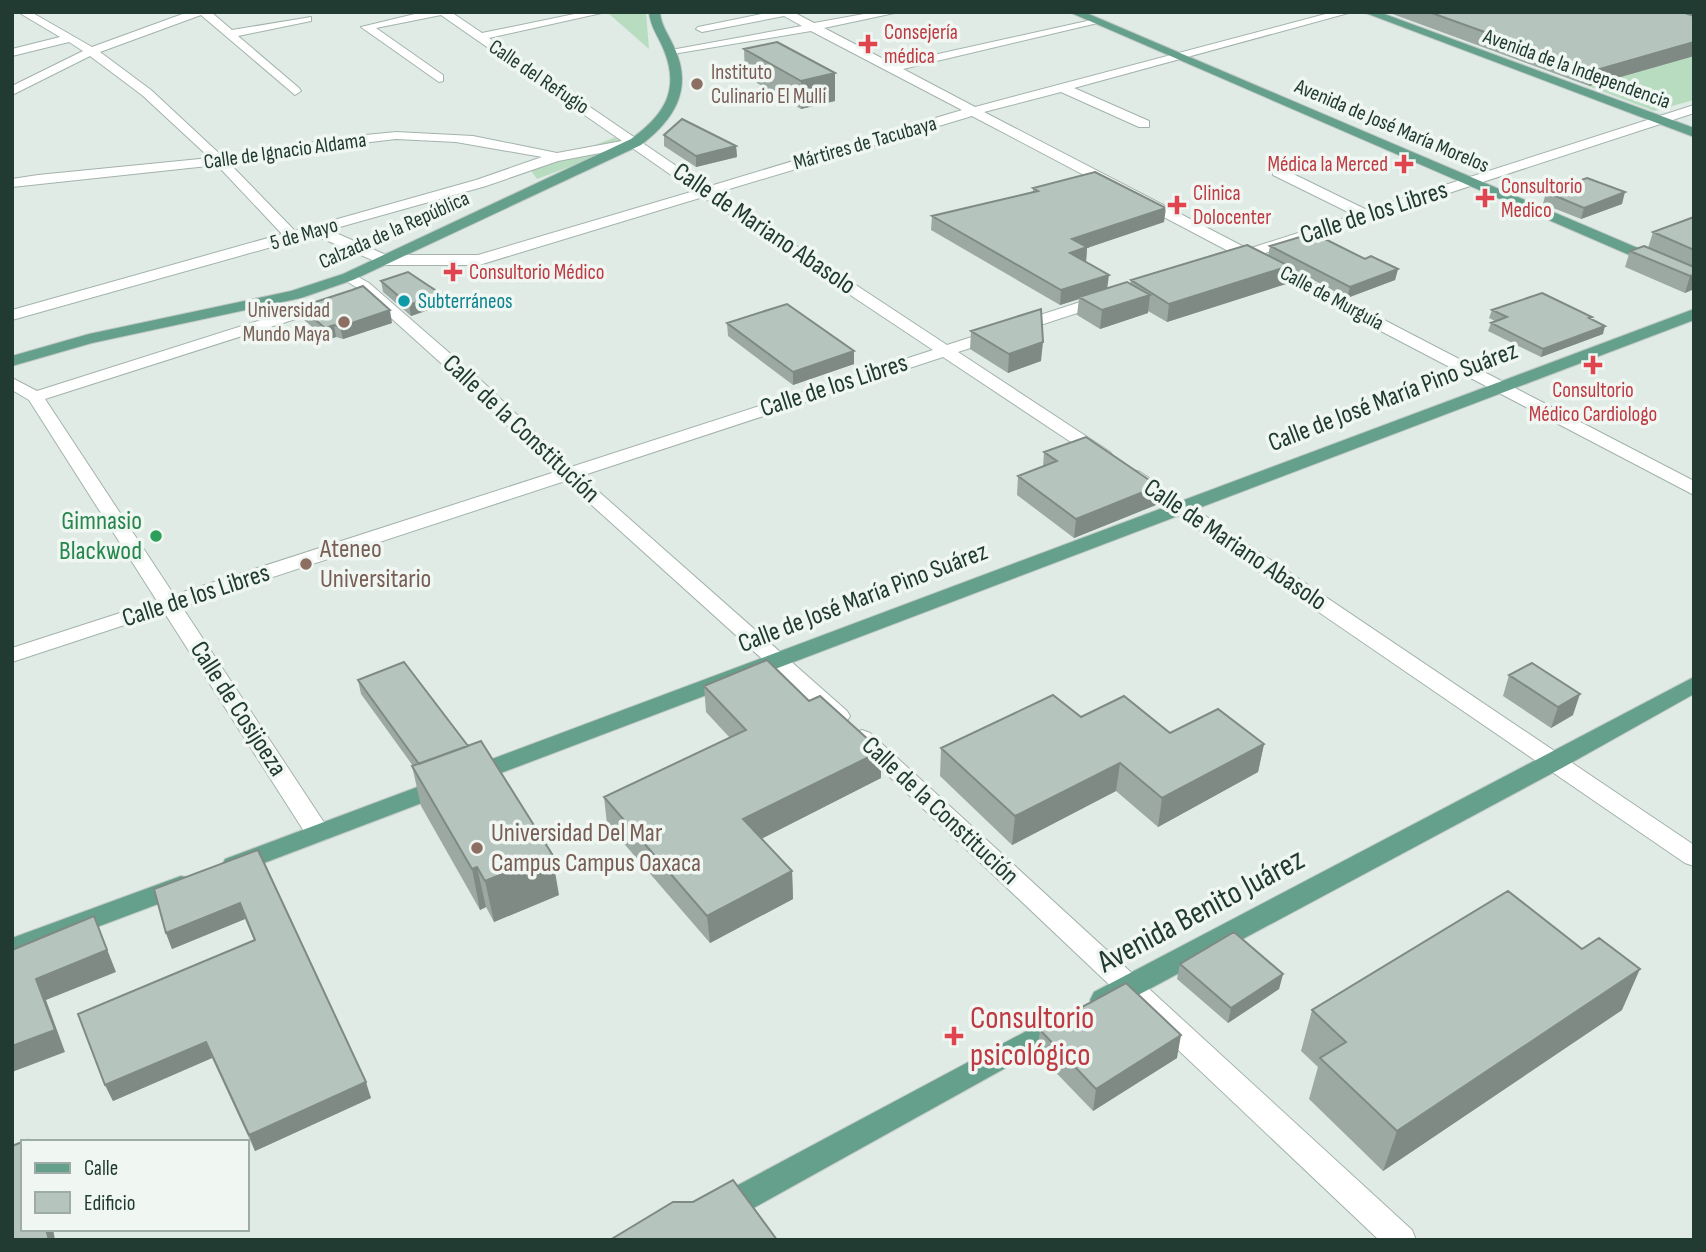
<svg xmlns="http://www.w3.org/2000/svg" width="1706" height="1252" font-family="'Sofia Sans Condensed',sans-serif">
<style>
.green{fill:#b8dcbf}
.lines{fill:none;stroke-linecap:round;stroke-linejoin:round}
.minor-casing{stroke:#a3b3ac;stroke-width:2}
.major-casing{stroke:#c1c8c6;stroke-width:2}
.minor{fill:#fff;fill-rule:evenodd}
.major{fill:#64a08c;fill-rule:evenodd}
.wall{fill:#9ca9a3}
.shaded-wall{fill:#7f8a85}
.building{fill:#b5c5be;stroke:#7f8a85;stroke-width:2}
.health-dot{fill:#e0444e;stroke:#f0f7f3;stroke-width:2.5}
.education-dot{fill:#8d6e63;stroke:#f0f7f3;stroke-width:2.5}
.culture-dot{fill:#0f9aa8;stroke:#f0f7f3;stroke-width:2.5}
.leisure-dot{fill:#2e9e5b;stroke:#f0f7f3;stroke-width:2.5}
.labels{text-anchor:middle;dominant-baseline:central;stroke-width:7;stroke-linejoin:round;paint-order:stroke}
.far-health-label{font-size:21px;fill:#be3a42;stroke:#f0f7f3;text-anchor:start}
.far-street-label{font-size:21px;fill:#213b32;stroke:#f0f7f3}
.far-education-label{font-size:21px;fill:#785e54;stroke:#f0f7f3;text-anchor:start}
.far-culture-label{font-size:21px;fill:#0d838f;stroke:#f0f7f3;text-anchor:start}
.street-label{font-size:26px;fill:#213b32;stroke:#f0f7f3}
.leisure-label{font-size:26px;fill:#27864d;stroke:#f0f7f3;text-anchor:end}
.education-label{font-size:26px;fill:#785e54;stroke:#f0f7f3;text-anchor:start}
.near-street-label{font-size:32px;fill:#213b32;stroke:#f0f7f3}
.near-health-label{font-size:32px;fill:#be3a42;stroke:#f0f7f3;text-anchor:start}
</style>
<rect width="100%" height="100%" fill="#e0ebe5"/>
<path class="green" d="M646,12L649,49L608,13L613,12Z
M1694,56V100L1654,111L1588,86Z
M619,136L635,142L537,179L530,169Z"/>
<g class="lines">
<defs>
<path id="minor" d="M18,12H31L92,47L188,12H211L232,30L311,17V21L238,36L299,88L301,91L295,95L201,15L100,52L151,90L223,157L345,137L396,132L473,136L557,153L622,141L441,15L376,28L443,75V81L439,82L361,27L423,12H451L482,33L584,12H606L489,38L707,187L962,110L811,31L667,55V51L671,50L802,26L784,16L702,32L696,29L698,27L772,12H793L814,23L875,12H899L824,28L893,64L1096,19L1102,22L903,69L975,107L1333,12H1352L1074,88L1149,121V127H1139L1061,92L984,112L1248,249L1354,215L1273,175V169H1283L1367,210L1694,105V113L1259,255L1694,481V495L1245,260L1227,262L1224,259L1234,254L972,116L716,193L947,345L1099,296H1111L1113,299L1111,302L958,352L1110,452L1113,456L1110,460H1098L943,357L581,476L847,711L850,716L847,721L839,723L831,721L565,481L182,607L327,827L330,833L327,839L318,842L309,839L164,612L12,662V648L157,601L29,400L12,390V378L37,391L321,301H333L335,304L333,307L45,399L174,595L555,472L473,392L359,289L340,277L343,274H353L369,283L485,384L571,467L933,350L703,197L479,265H384L314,235L12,320V310L282,234L217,165L12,187V179L38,175L210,158L142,95L90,56L12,95V86L83,51L69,42L12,56V49L60,37ZM396,139L456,142L542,157L476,180L295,231L230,164L345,145ZM631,147L694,191L478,255H386L329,230L486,186L558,161Z
M1133,470L1140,472L1694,845V866L1685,863L1126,480L1124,476L1126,472Z
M862,730L870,733L1412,1230L1416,1240H1379L854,743L851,738L854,733Z"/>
<path id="major" d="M649,12H660C661,26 669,35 674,47C694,89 674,120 641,145L353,280L301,298L92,343L12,366V356L89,334L291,291L343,274L631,139C664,115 681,90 663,48C658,36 650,26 649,12Z
M1069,12H1084L1694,272V283Z
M1363,12H1379L1694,128V137Z
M1694,309V320L243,871L234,874L225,871L222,865L225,859Z
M1694,677V694L1562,768L1114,1008L1104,1011L1094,1008L1090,1000L1094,992Z
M181,876L190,878L194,885L190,892L12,959V938Z
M1064,1011L1074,1014L1078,1022L1074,1030L732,1220L721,1224L710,1220L706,1210L710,1200Z"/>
</defs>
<use href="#minor" class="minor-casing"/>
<use href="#major" class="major-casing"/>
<use href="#minor" class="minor"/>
<use href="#major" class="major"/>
</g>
<path class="wall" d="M1387,12H1682L1694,16V56L1589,86Z
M744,49L835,73V101L801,109L745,76Z
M664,135L736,146L737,157L696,167L664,146Z
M1033,188L1164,222L1087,248L1086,262L1108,288L1130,284L1131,280L1268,256L1270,246L1365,259L1398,269L1395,280L1347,298L1289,267L1286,284L1167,322L1148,311V313L1100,329L1077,315L1079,299L1060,305L931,230L932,216L1033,192Z
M1546,192L1622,204L1581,219L1543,204Z
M1694,217V289L1685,293L1625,267L1630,251L1648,248L1653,232Z
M381,281L443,305L411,316L383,292Z
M300,307L392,323L343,339L336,337L327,340L303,319Z
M1492,310L1592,317L1591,319L1603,334L1541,357L1488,331L1491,323L1495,321L1489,318Z
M727,323L854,364L793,385L728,336Z
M971,331L1041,361L1008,373L970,349Z
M1044,452L1158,486L1156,505L1074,538L1017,495L1018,476L1043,467Z
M1509,675L1573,715L1551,728L1503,696Z
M358,680L559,895L494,922L486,907L480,910L421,806L412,766H413L361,694Z
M704,686L881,778L761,839L792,871L793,899L710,943L607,824L604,797L730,738L706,712Z
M1081,717L1170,733L1264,744L1258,772L1158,827L1116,791L1012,845L940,776L941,748Z
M258,850L371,1098L255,1151L212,1058L113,1101L105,1085L254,940L245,919L172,949L166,933Z
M1180,964L1283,974L1279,989L1228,1023L1177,979Z
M1312,1010H1622L1383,1171L1309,1099L1318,1067L1301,1051Z
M1040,1030L1177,1058L1093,1111L1037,1053Z"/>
<path class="shaded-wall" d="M1694,42V56L1589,86L1593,71Z
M835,73V101L801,109V81Z
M736,146L737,157L696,167V156Z
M1625,192L1622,204L1581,219L1584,208Z
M1166,208L1164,222L1087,248L1086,262L1069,267L1072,239Z
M1289,266L1286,284L1167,322L1169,304Z
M1398,269L1395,280L1347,298L1350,287Z
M1109,275L1107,290L1079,297V299L1060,305L1061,290Z
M1694,275V289L1685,293L1690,276Z
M441,294L443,305L411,316L409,305Z
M1150,295L1148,313L1100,329L1102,310Z
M390,310L392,323L343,339L340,327Z
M334,325L336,337L327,340L325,328Z
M1605,326L1603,334L1541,357L1543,349Z
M1043,342L1041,361L1008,373L1009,354Z
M854,351V364L793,385V372Z
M1158,486L1156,505L1074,538L1076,519Z
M1580,694L1573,715L1551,728L1558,707Z
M1264,744L1258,772L1158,827L1162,798Z
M881,751V778L745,847L743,819Z
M1120,763L1116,791L1012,845L1015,816Z
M552,854L559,895L494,922L485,881Z
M477,867L486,907L480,910L472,869Z
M792,871L793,899L710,943L707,916Z
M240,903L245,919L172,949L166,933Z
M94,916L116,972L46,1000L65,1052L12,1072V1046L36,979Z
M1640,969L1622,1010L1383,1171L1397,1131Z
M1283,974L1279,989L1228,1023L1231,1008Z
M1181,1035L1177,1058L1093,1111L1096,1089Z
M206,1042L212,1058L113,1101L105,1085Z
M366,1082L371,1098L255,1151L249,1135Z
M46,1229H53L55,1240H49Z"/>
<path class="building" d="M1429,12H1682L1694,16V42L1593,71Z
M777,42L835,73L801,81L744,49Z
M682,119L736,146L696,156L664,135Z
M1095,172L1166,208L1072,239L1087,247L1070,253L1109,275L1061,290L932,216L1038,191L1033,188Z
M1587,178L1625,192L1584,208L1546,192Z
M1694,217V250L1653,232Z
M1313,233L1365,259L1371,256L1398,269L1350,287L1270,246Z
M1247,245L1289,266L1169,304L1131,280Z
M1644,246L1694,267V275L1690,276L1630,251Z
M408,272L441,294L409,305L381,281Z
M1127,282L1150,295L1102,310L1079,297Z
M363,286L390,310L340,327L334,325L325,328L300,307L352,290Z
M1542,293L1592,317L1589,318L1605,326L1543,349L1491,323L1507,317L1492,310Z
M787,304L854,351L793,372L727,323Z
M1041,309L1043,342L1009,354L971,331Z
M1086,437L1158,486L1076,519L1018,476L1057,461L1044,452Z
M767,660L809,701L820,696L881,751L743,819L792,871L707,916L604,797L746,730L704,686Z
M404,662L468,746L419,764L358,680Z
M1532,663L1580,694L1558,707L1509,675Z
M1053,695L1081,717L1124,696L1170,733L1218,709L1264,744L1162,798L1120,763L1015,816L941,748Z
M481,741L552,854L485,881L477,867L472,869L412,766Z
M258,850L366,1082L249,1135L206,1042L105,1085L78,1014L255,940L240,903L166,933L154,889Z
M1508,891L1582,949L1599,938L1640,969L1397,1131L1320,1058L1346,1042L1312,1010Z
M94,916L107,950L36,979L55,1030L12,1046V950Z
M1234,932L1283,974L1231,1008L1180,964Z
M1126,983L1181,1035L1096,1089L1040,1030Z
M27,1140V1142H23V1229H46L49,1240H12V1146Z
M733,1180L777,1240H610L673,1202H693Z"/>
<g class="health-dot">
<path d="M864.5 33.5h7v7h7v7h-7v7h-7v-7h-7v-7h7z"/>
<path d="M1400.5 153.5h7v7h7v7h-7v7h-7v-7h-7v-7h7z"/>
<path d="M1481.5 187.5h7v7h7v7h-7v7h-7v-7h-7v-7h7z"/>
<path d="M1173.5 194.5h7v7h7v7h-7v7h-7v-7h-7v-7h7z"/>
<path d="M449.5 261.5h7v7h7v7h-7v7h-7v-7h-7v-7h7z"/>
<path d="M1589.5 354.5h7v7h7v7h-7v7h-7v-7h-7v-7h7z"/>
<path d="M950.5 1025.5h7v7h7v7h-7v7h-7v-7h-7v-7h7z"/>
</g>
<g class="education-dot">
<circle cx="697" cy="84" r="7"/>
<circle cx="344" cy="322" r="7"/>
<circle cx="306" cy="564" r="7"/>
<circle cx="477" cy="848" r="7"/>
</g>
<circle class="culture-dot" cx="404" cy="301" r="7"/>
<circle class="leisure-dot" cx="156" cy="536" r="7"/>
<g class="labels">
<g class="far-health-label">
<text x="884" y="32">Consejería<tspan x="884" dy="24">médica</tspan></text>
<text x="1388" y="164" text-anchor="end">Médica la Merced</text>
<text x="1501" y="186">Consultorio<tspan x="1501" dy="24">Medico</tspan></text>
<text x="1193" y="193">Clinica<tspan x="1193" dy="24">Dolocenter</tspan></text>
<text x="469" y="272">Consultorio Médico</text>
<text x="1593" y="390" text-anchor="middle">Consultorio<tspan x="1593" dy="24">Médico Cardiologo</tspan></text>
</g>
<g class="far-street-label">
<text transform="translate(1577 69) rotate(20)">Avenida de la Independencia</text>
<text transform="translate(539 77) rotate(34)">Calle del Refugio</text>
<text transform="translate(1392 126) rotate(23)">Avenida de José María Morelos</text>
<text transform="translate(865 143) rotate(-16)">Mártires de Tacubaya</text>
<text transform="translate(285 151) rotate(-8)">Calle de Ignacio Aldama</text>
<text transform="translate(394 230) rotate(-24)">Calzada de la República</text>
<text transform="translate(304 234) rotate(-16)">5 de Mayo</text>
<text transform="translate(1332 298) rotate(28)">Calle de Murguía</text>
</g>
<g class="far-education-label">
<text x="711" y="72">Instituto<tspan x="711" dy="24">Culinario El Mulli</tspan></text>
<text x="330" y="310" text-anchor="end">Universidad<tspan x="330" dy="24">Mundo Maya</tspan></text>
</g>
<g class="far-culture-label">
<text x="418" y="301">Subterráneos</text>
</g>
<g class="street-label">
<text transform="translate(1374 213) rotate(-18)">Calle de los Libres</text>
<text transform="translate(764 229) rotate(34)">Calle de Mariano Abasolo</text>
<text transform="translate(834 386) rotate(-18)">Calle de los Libres</text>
<text transform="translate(1393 397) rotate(-21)">Calle de José María Pino Suárez</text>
<text transform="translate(521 429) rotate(43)">Calle de la Constitución</text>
<text transform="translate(1235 545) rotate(34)">Calle de Mariano Abasolo</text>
<text transform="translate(196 596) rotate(-18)">Calle de los Libres</text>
<text transform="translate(863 598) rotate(-21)">Calle de José María Pino Suárez</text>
<text transform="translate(238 709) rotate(57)">Calle de Cosijoeza</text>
<text transform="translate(940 811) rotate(43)">Calle de la Constitución</text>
</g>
<g class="leisure-label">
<text x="142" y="521">Gimnasio<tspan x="142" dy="30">Blackwod</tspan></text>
</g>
<g class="education-label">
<text x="320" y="549">Ateneo<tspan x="320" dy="30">Universitario</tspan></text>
<text x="491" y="833">Universidad Del Mar<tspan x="491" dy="30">Campus Campus Oaxaca</tspan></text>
</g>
<g class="near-street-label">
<text transform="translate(1201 911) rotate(-28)">Avenida Benito Juárez</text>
</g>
<g class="near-health-label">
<text x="970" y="1018">Consultorio<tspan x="970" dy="37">psicológico</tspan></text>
</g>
</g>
<rect width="1706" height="1252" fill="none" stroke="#213b32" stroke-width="28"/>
<rect x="21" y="1140" width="228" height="91" fill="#f0f7f3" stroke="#9daca6" stroke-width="2"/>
<rect x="35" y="1163" width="35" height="10" fill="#64a08c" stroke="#9daca6" stroke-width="2"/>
<text x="84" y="1175" font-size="21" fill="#213b32">Calle</text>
<rect x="35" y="1192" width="35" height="21" fill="#b5c5be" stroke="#9daca6" stroke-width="2"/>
<text x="84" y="1210" font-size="21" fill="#213b32">Edificio</text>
</svg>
